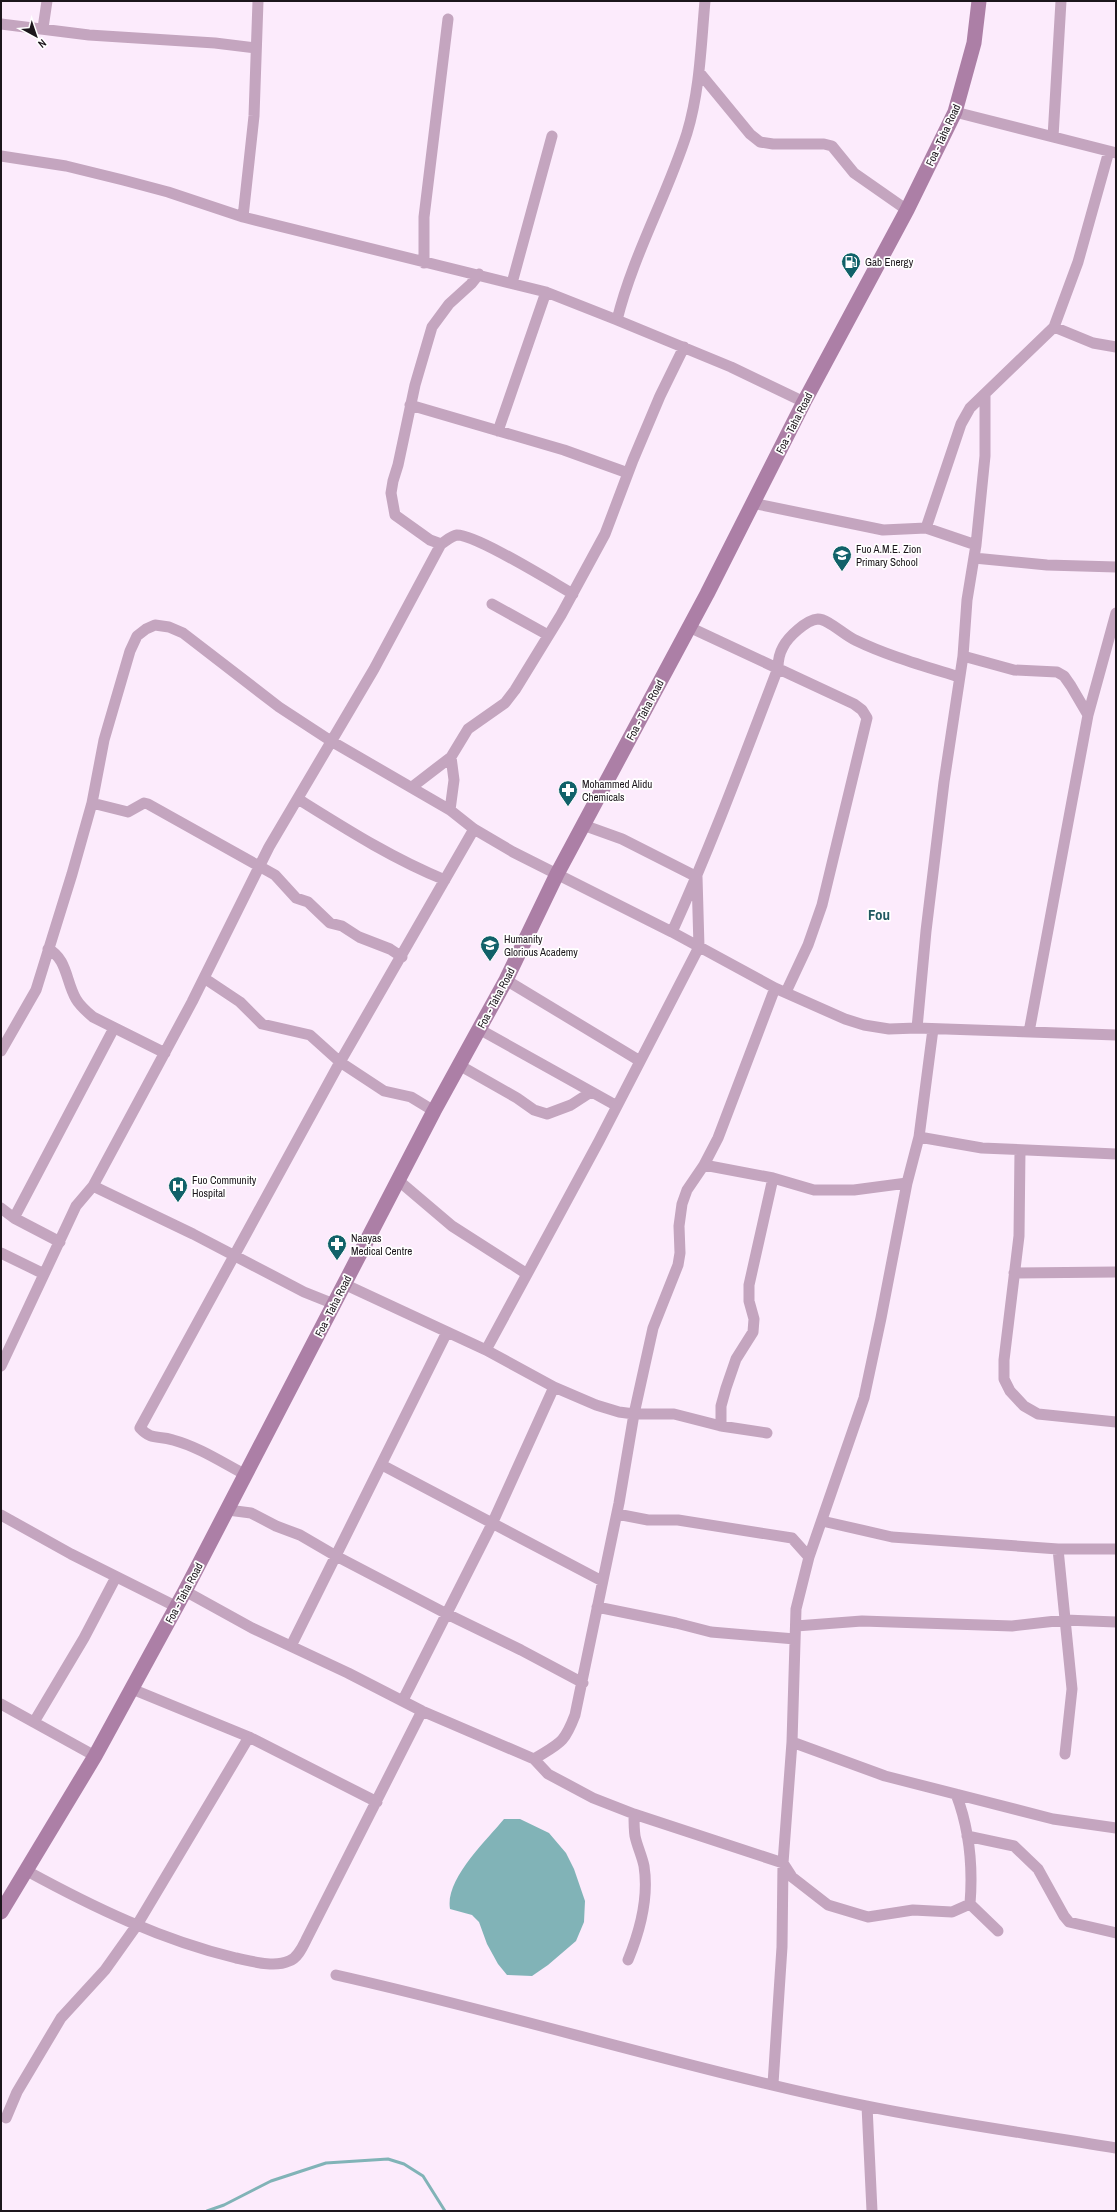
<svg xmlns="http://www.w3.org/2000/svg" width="1117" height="2212" font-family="'Archivo Narrow',sans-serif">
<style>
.water{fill:#81b3b7}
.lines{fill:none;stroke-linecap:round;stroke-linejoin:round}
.stream{stroke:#81b3b7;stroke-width:3}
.street{stroke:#c4a5bf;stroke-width:11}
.secondary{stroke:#ac7fa6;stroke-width:15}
.labels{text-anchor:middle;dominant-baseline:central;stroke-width:3.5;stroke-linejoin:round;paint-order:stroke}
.street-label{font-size:11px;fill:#1c161c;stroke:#fff}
.poi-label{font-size:11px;fill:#1c161c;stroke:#fff;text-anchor:start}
.district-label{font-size:15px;font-weight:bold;fill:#215a61;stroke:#fff}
</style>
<rect width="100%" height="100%" fill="#fcebfc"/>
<path class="water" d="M504,1819H520L549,1833L566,1853L574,1869L585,1901L584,1922L576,1941L548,1965L532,1976L507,1975L498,1964L487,1944L479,1922L472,1915L450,1909C445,1879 486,1841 504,1819Z"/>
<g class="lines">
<path class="stream" d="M207,2211L224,2205L271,2181L326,2163L388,2159L404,2164L423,2176L445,2211"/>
<path class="street" d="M705,1C701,45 700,90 687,133C667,196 633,255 617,320L731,367L804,402
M1,24L89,35L215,43L256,48
M43,28L47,1
M699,72L750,134L760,142L773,144H824L832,146L854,173L907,210
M955,112L1116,153
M1053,137L1061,1
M1,156L66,166L123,180L168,192L243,217L546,292L617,320
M243,217L254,116L258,1
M424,263V217L448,19
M512,283L552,136
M1054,327L1093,343L1116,347
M410,405L564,450L628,473
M498,431L546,292
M752,503L883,530L926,528L976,545L967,600L963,656L944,782L926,931L917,1028
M926,528L961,424L970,408L1054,327L1078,262L1109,151
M441,544L430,540L395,515L391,493L393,481L398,465L415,385L432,327L449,304L471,284L479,274
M976,545L985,456V395
M974,558L1047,565L1116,567
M492,604L548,635
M689,627L854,704L862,710L867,718L822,905L808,945L786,992
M963,656L1014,670L1057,672L1064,676L1071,686L1088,715
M412,787L451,757L468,729L505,703L515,690L561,615L605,534L633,460L660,396L684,347
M298,799C346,829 393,859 445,880
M92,803L128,812L144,803L148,804L275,875L296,898L308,902L330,923L342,926L359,937L390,949L402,957
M450,810L454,780L451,757
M583,825L622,839L697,877
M672,932C711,846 744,757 778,668C778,661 779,654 783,647C788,637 806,620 818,619C828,619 844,635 855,640C888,656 924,666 959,677
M48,949C67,958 66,982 76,999C80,1006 87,1012 93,1017L165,1053
M204,978L240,1002L262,1024L310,1035L340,1062L384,1091L411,1097L434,1111
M506,980L640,1061
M479,1029L617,1106
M1029,1032L1088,715L1116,613
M1,1051L36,990L72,874L92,803L104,740L130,651L137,636L146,629L155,625L169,627L183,633L279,707L331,741L450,810L474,829L513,852L672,932L775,988L845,1019L864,1025L889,1029L917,1028L1116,1035
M459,1065L517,1098L534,1110L547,1114L571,1105L591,1092
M919,1137L982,1148L1116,1154
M1020,1150L1019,1236L1004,1360V1379L1010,1391L1024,1406L1038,1414L1116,1422
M704,1165L773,1178L814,1190H854L907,1183
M399,1181L452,1226L527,1274
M93,1186L193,1234L304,1292L334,1304
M1,1208L14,1218L60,1242
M14,1218L114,1028
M1,1253L44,1274
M1014,1273L1116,1272
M344,1284L486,1350L554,1387L596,1405L619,1412L634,1414H674L721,1426L767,1433
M486,1350L599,1141L699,947L697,877
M1,1366L76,1206L93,1186L192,1002L269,847L374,669L441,544C446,541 451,536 457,535C477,535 552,582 573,594
M721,1426V1406L726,1388L736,1359L753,1332L754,1319L749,1301V1285L773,1178
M382,1465L602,1581
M246,1475C223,1463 199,1447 173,1440C158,1435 152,1441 140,1428L340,1062L474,829
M228,1510L251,1513L276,1526L300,1535L336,1556L447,1614L521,1650L583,1683
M617,1514L648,1520H678L792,1538L809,1557
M1,1515L71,1554L177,1607
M822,1521L892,1537L1058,1549H1116
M1058,1549L1072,1689L1065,1754
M185,1591L252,1628L348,1673L422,1711L534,1759L548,1774L593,1798L634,1814L783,1863L792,1877L828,1905L868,1917L913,1910L952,1912L970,1904
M597,1607L676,1623L711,1632L795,1639
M796,1626L862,1621L1012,1626L1065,1620L1116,1622
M291,1646L447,1332
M132,1689L249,1737L377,1802
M403,1700L492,1524L554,1387
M1,1704L95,1756
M34,1722L84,1638L116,1577
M792,1742L885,1776L1053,1819L1116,1828
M534,1759C560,1743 564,1744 575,1715L619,1503L634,1414L653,1328L678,1265L680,1253L679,1226L682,1204L687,1190L704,1165L718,1138L775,988
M956,1794C969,1828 973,1867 970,1904L998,1931
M967,1836L1014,1846L1038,1869L1064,1916L1069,1922L1116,1933
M27,1871C93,1907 161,1940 236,1958C251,1961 274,1968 289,1961C298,1958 303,1946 307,1938L422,1711
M628,1960C640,1931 649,1898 644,1866C642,1856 637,1846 635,1836C634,1829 634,1821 634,1814
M336,1975C514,2015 688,2069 866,2106C949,2123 1033,2134 1116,2148
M773,2084L782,1947L783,1863L792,1742L796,1609L809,1557L864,1398L881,1318L907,1183L919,1137L933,1029
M867,2106L872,2211
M6,2118L17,2092L61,2018L105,1970L137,1925L249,1737"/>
<path class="secondary" d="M1,1912L95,1756L185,1591L434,1111L506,980L557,874L707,594L804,402L907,210L955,112L974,43L979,1"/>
</g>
<defs>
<symbol id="fuel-pin" viewBox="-11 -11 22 30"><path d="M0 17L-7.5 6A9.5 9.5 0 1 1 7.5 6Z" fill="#116169" stroke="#fff"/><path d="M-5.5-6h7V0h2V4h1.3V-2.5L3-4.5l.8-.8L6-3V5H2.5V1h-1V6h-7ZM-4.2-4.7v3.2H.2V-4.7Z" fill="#fff"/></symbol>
<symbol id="school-pin" viewBox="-11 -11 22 30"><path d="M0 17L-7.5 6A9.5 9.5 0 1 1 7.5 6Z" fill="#116169" stroke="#fff"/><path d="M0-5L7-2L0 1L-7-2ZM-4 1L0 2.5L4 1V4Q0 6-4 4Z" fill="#fff"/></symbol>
<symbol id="pharmacy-pin" viewBox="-11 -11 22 30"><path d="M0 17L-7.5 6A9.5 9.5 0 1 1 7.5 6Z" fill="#116169" stroke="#fff"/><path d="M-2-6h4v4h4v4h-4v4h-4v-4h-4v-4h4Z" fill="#fff"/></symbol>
<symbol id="hospital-pin" viewBox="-11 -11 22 30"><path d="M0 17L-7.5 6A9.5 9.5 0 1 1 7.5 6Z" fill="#116169" stroke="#fff"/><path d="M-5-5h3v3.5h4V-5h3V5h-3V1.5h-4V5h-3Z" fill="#fff"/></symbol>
</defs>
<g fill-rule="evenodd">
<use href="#fuel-pin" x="840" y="251" width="22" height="30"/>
<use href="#school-pin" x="831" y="544" width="22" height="30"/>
<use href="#pharmacy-pin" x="557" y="779" width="22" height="30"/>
<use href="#school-pin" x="479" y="934" width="22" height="30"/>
<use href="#hospital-pin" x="167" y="1175" width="22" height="30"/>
<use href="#pharmacy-pin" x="326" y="1233" width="22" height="30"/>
</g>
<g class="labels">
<g class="street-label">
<text transform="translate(943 135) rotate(-65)">Foa - Taha Road</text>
<text transform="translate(794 423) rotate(-63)">Foa - Taha Road</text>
<text transform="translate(645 710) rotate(-62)">Foa - Taha Road</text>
<text transform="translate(496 998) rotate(-62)">Foa - Taha Road</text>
<text transform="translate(333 1306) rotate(-63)">Foa - Taha Road</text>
<text transform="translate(184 1593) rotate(-62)">Foa - Taha Road</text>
</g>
<g class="poi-label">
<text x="865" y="262">Gab Energy</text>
<text x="856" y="549">Fuo A.M.E. Zion<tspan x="856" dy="13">Primary School</tspan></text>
<text x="582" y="784">Mohammed Alidu<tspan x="582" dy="13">Chemicals</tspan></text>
<text x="504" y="939">Humanity<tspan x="504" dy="13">Glorious Academy</tspan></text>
<text x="192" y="1180">Fuo Community<tspan x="192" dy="13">Hospital</tspan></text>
<text x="351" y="1238">Naayas<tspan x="351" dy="13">Medical Centre</tspan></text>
</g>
<g class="district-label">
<text x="879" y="914">Fou</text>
</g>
</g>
<rect width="1117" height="2212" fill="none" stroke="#1c161c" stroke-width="4"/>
<g transform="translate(36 36) rotate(140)" stroke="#ffffff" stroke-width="3" paint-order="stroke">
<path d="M0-3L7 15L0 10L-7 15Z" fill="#1c161c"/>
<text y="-6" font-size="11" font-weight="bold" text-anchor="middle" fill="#1c161c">N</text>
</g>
</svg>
